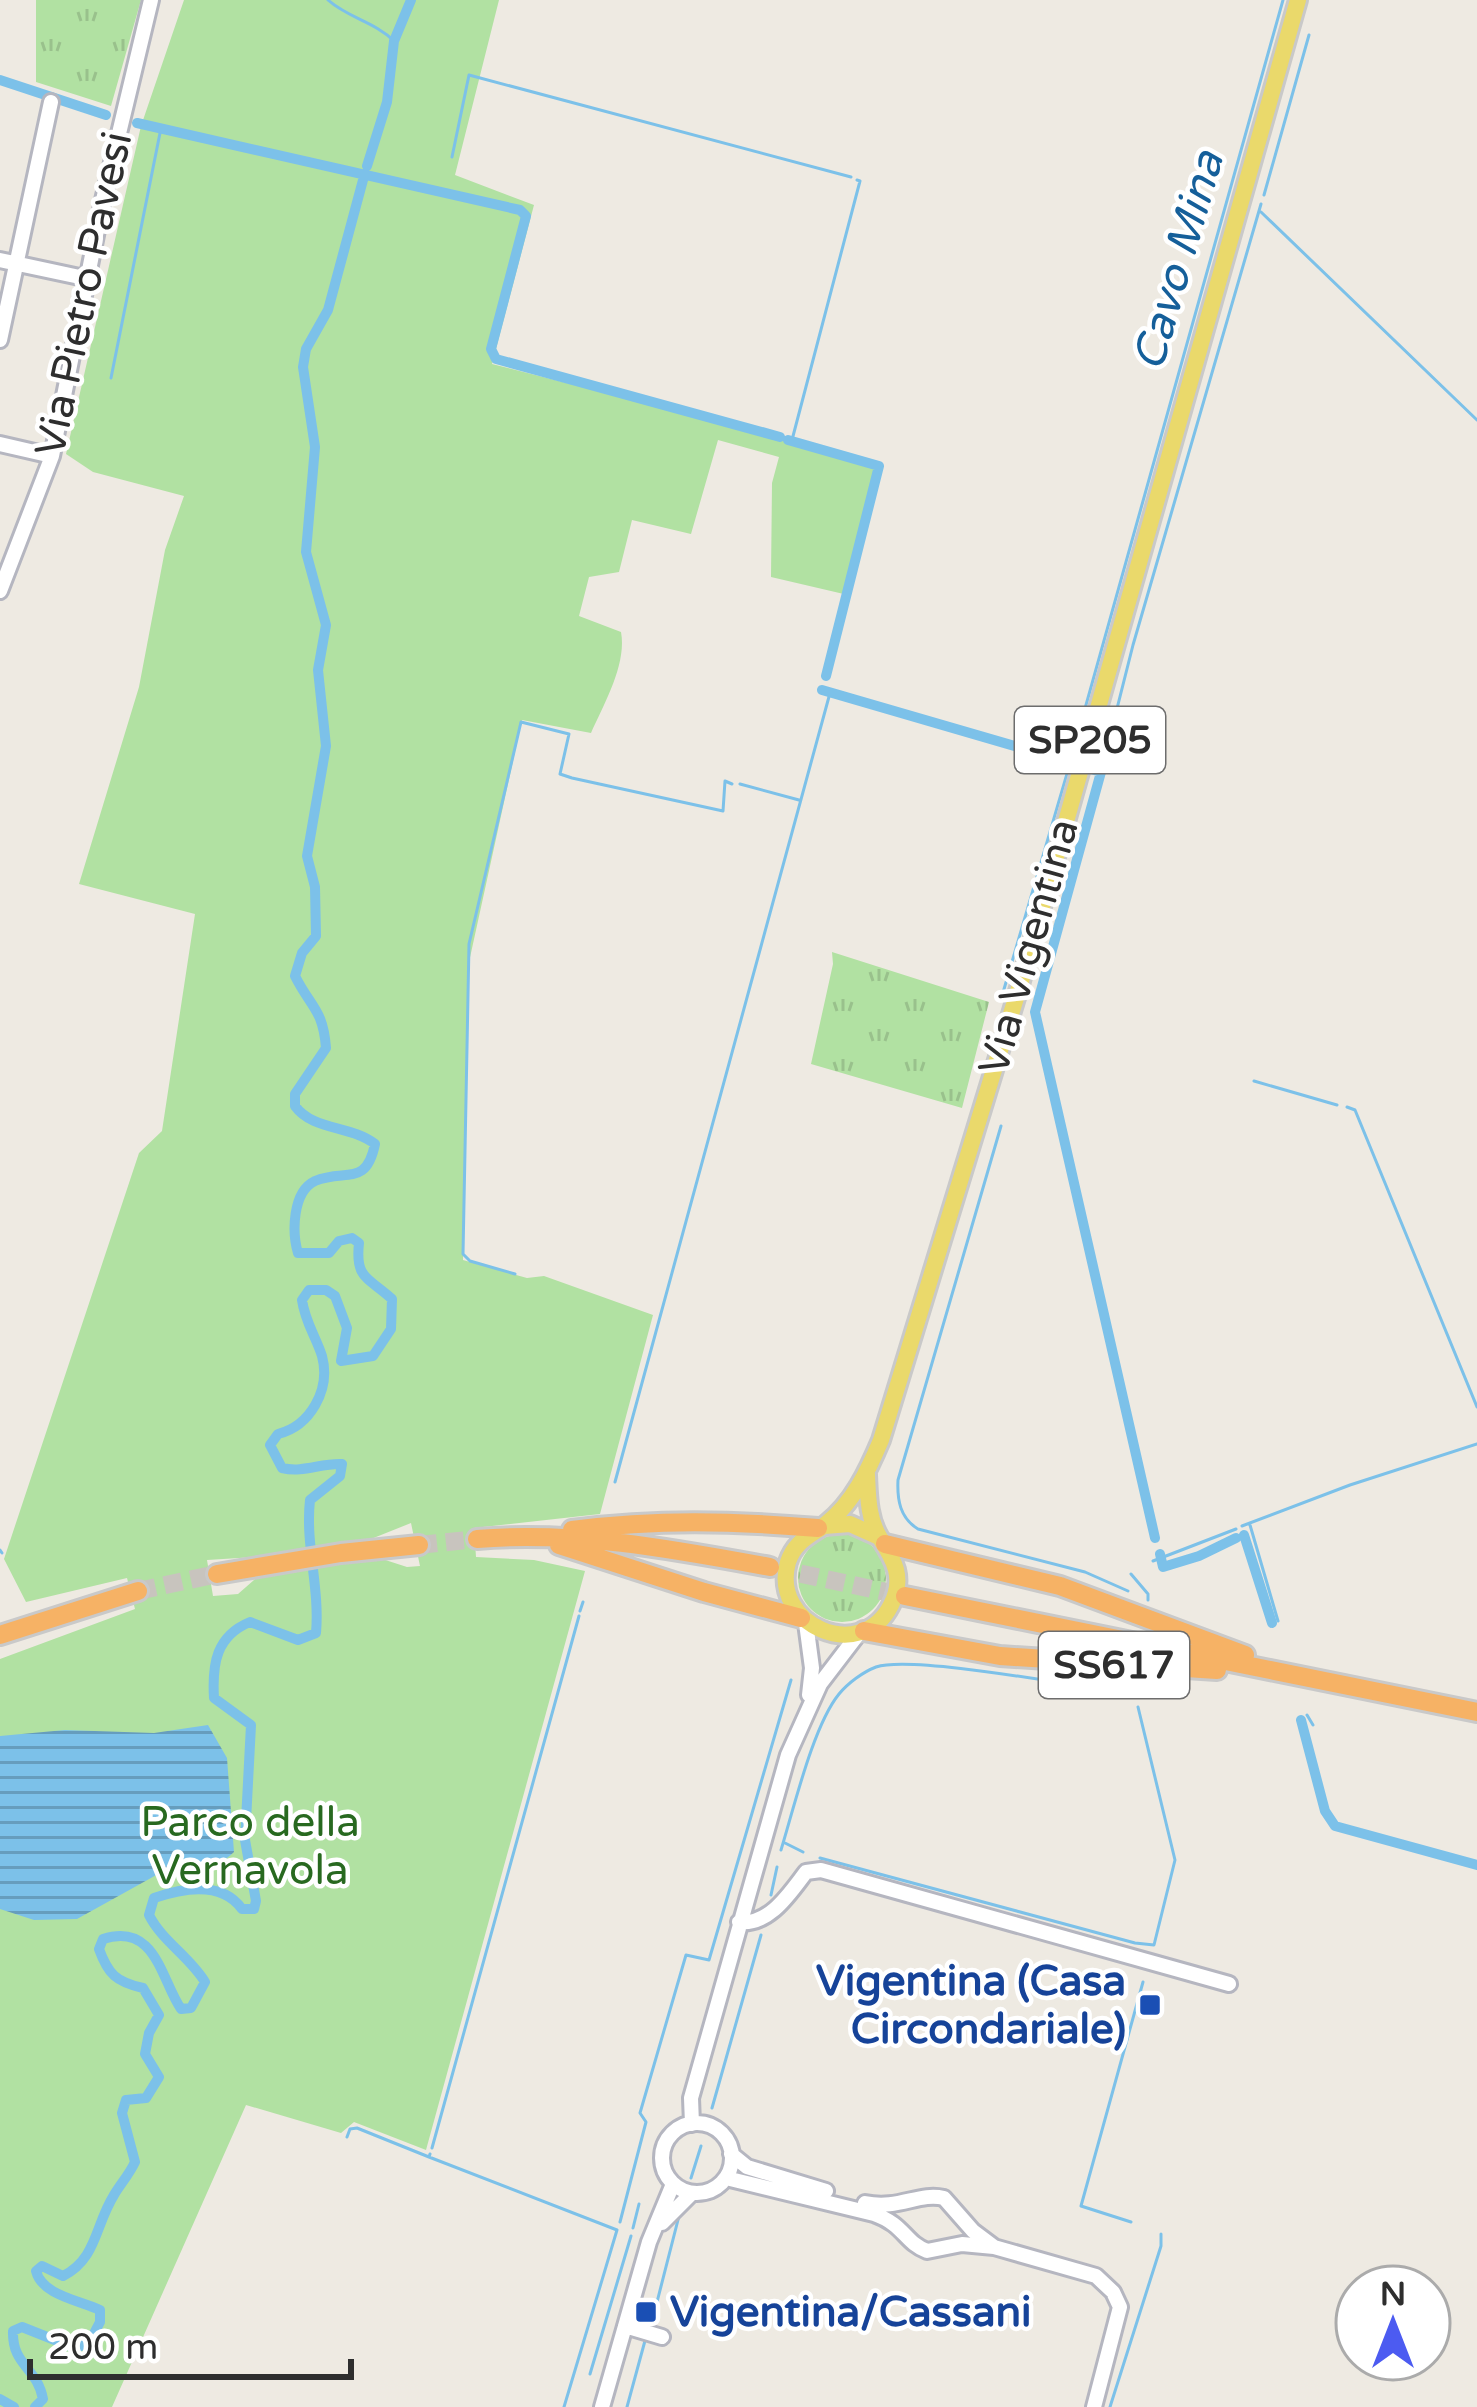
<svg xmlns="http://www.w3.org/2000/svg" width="1477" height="2407" font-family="'Varela Round',sans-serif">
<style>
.grass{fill:url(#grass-tufts)}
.park{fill:#b1e1a2;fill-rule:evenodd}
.water{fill:url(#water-rules)}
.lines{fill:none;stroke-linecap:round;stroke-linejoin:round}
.stream{stroke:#7cc1e9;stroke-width:3}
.canal{stroke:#7cc1e9;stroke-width:10}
.highway-tunnel{stroke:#c8c4be;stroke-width:18;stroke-dasharray:18 9;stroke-linecap:butt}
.minor-casing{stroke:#b5b6c0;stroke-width:20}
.major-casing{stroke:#c9c9c9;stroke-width:22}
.highway-casing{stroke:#c9c9c9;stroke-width:24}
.minor{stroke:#fff;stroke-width:14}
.major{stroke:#ead96b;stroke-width:16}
.highway{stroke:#f6b265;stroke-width:18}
.transit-dot{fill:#1a4fb4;stroke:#fff;stroke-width:4.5}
.labels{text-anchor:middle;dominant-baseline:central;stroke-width:9;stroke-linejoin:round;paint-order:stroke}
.shield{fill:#fff;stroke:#6d6d6d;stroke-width:3}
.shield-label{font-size:39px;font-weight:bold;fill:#2e2e2e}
.street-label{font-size:42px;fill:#2e2e2e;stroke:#fff}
.park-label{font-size:42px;fill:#286920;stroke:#fff}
.transit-label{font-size:42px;font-weight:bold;fill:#164399;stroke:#fff;text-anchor:end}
.water-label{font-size:45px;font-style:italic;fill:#155f9a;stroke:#fff}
</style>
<defs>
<pattern id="grass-tufts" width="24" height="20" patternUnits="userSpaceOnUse" patternTransform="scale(3)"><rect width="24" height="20" fill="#b1e1a2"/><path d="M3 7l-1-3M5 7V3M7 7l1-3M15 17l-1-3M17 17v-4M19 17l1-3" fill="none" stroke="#99c18c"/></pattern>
<pattern id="water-rules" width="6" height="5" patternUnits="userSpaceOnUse" patternTransform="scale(3)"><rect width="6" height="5" fill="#7cc1e9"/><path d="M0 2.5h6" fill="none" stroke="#669dbd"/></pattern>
</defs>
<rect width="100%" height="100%" fill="#eeeae2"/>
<path class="grass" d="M36,0H141L111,106L36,82Z
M832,952L989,1002L962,1108L811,1064L833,964Z
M798 1578a44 44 0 1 1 88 0a44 44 0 1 1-88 0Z"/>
<path class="park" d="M184,0H499L455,175L534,205L492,364L883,464L848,595L771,577L772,483L779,457L718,440L691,534L632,520L619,572L589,577L579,616L621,632C627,664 604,704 591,733L522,720L469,962L463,1260L527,1278L544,1276L653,1315L600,1514L474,1528L476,1557L534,1560L585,1571L426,2150L354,2122L341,2133L246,2105L112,2407H0V1659L135,1609L127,1578L26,1602L4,1559L139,1153L162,1131L195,914L79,884L139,687L165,550L184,496L93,472L66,454L141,126ZM411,1523L420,1566L407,1567L376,1557L261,1574L238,1594L213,1596L207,1560L255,1557L371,1539Z"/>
<path class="water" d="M208,1725L227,1758L234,1852C216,1869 202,1868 178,1863L77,1919L34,1920L0,1909V1736L65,1730L154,1733Z"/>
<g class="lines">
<path class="stream" d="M328,0C348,18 375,22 394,41
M452,157L469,75L851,177
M1264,195L1309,35
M1261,212L1477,420
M111,378L161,128
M792,440L860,181L857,180
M1074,748L1283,0
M1101,772L1133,645L1261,204
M740,784L799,800
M1002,996L1071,760
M1254,1081L1337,1105
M1347,1107L1355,1110L1477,1407
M1001,1126L898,1480C897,1500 900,1518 918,1529L1085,1572L1128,1591
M515,1274L470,1261L463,1254L469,944L521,722L569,734L560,774L572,778L723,811L725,781L732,784
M615,1482L830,693
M1250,1525L1278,1621
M1242,1526L1350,1485L1477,1444
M0,1550L2,1553
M1153,1561L1236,1529
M1131,1574L1148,1594V1600
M580,1611L583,1602
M1307,1715L1313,1725
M785,1843L803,1852
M781,1850C794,1808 813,1726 839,1694C848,1683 863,1672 876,1667C911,1655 1069,1685 1114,1691L1119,1685
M820,1858L1135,1943L1154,1945L1175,1860L1138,1707
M771,1895L777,1867
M712,2108L761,1935
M347,2137L350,2129L357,2128L429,2157L430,2154
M432,2148L579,1616
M429,2157L617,2230L564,2407
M691,2178L701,2146
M620,2222L646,2122L640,2113L686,1955L709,1960L791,1680
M1131,2222L1081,2206L1143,1982
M633,2228L639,2204
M657,2302L679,2216
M590,2374L631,2236
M627,2407L646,2337
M1110,2407L1161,2246V2234"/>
<path class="canal" d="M0,80L106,115
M137,123L520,210L526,216L491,349L496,359L780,437
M367,166L387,102L394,41L411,0
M788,440L879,466L826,676
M822,690L1073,763
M1091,769L1101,772L1035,1012L1155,1538
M1244,1535L1272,1623
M1160,1554L1163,1567L1199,1556L1236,1538
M1301,1720L1325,1811L1335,1826L1477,1865
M0,2399L14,2407
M35,2407L43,2399C37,2367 12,2366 13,2331L22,2327L75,2348L89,2343L100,2322V2310C78,2300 42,2295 36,2271L42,2266L63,2276C97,2259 95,2225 114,2195C121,2183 129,2175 135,2162L122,2113L126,2100L146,2098L159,2077L145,2054L149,2033L159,2015L143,1988C116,1982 108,1974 99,1949L103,1939C156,1922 161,1980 181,2009L191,2008L205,1982C190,1957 162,1941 149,1915L154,1898C183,1888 222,1881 242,1909H254L256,1901L245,1840L251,1725L214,1698C212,1664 216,1636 250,1622L298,1640L316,1633C320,1587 305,1545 310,1500L340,1476L342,1464C320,1463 304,1473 282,1468L270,1445L278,1434C310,1426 331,1390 322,1356C316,1337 305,1322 302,1300L309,1290H326L335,1296L347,1328L341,1361L373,1356L391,1329L392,1299C368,1277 355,1279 359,1243L352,1238L339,1241L329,1253H298C292,1233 292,1192 315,1181C345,1168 366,1188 375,1144C351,1125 313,1131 295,1106V1094L326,1048C323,1009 311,1008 295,976L302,953L316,936L315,887L307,856L326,746L318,670L326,625L306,552L315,447L303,367L306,349L328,310L363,180"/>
<path class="highway-tunnel" d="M419,1545L477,1539
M774,1568L905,1596
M138,1591L217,1574"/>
<defs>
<path id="minor" d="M0,260L89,279
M0,340L51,102
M0,444L52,456
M0,591L52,456L103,200L151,0
M806,1623L812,1668L809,1695
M739,1922C769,1926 790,1893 806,1872L821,1870L1229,1984
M662 2158a35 35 0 1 1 70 0a35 35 0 1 1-70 0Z
M692,2124L691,2098L788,1755L820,1684L859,1633
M731,2154L747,2167L826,2191
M726,2178L874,2214C905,2225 904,2242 927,2251L962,2244L994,2247L1096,2276L1113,2292L1120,2307L1094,2407
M865,2203C899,2210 919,2192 944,2198L973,2231L993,2246
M662,2223L692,2193
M625,2326L662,2337
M602,2407L649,2242L673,2184"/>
<path id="major" d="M867,1475C868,1496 868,1519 880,1538C894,1560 905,1578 891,1605C861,1665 770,1625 788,1562C795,1541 810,1536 826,1524C853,1503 868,1471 881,1440L1019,988L1298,0
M824,1526L850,1524L879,1537"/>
<path id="highway" d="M572,1530C657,1519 732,1521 818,1528
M477,1539C577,1531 672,1549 770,1567
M885,1544L1060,1586L1245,1655
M559,1545L704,1592L801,1618
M217,1574L341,1553L419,1545
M905,1596L1477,1712
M864,1631L1000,1656L1217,1670
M0,1635L138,1591"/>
</defs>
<use href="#minor" class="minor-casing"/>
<use href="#major" class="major-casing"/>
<use href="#highway" class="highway-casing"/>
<use href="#minor" class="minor"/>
<use href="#major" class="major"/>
<use href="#highway" class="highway"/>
</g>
<g class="transit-dot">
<rect x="1138" y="1993" width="24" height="24" rx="6"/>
<rect x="634" y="2300" width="24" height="24" rx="6"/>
</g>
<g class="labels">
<g class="shield">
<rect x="1015" y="707" width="150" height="66" rx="9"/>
<rect x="1039" y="1632" width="150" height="66" rx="9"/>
</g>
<g class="shield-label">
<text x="1090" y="740">SP205</text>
<text x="1114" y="1665">SS617</text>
</g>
<g class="street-label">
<text transform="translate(84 294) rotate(-78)">Via Pietro Pavesi</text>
<text transform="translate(1029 947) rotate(-74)">Via Vigentina</text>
</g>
<g class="park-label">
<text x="250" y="1822">Parco della<tspan x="250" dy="48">Vernavola</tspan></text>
</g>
<g class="transit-label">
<text x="1126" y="1981">Vigentina (Casa<tspan x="1126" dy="48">Circondariale)</tspan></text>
<text x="670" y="2312" text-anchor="start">Vigentina/Cassani</text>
</g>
<g class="water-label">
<text transform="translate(1179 261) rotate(-74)">Cavo Mina</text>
</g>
</g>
<g transform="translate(1393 2323)"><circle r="57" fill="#ffffff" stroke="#ababab" stroke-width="3"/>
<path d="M0-9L21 45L0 30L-21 45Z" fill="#4c5bf1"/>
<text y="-18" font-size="33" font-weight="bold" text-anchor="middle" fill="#2e2e2e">N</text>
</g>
<path d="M30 2359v18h321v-18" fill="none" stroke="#2e2e2e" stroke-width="6"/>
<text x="48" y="2359" font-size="36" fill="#2e2e2e" stroke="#ffffff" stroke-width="9" paint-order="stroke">200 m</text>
</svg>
